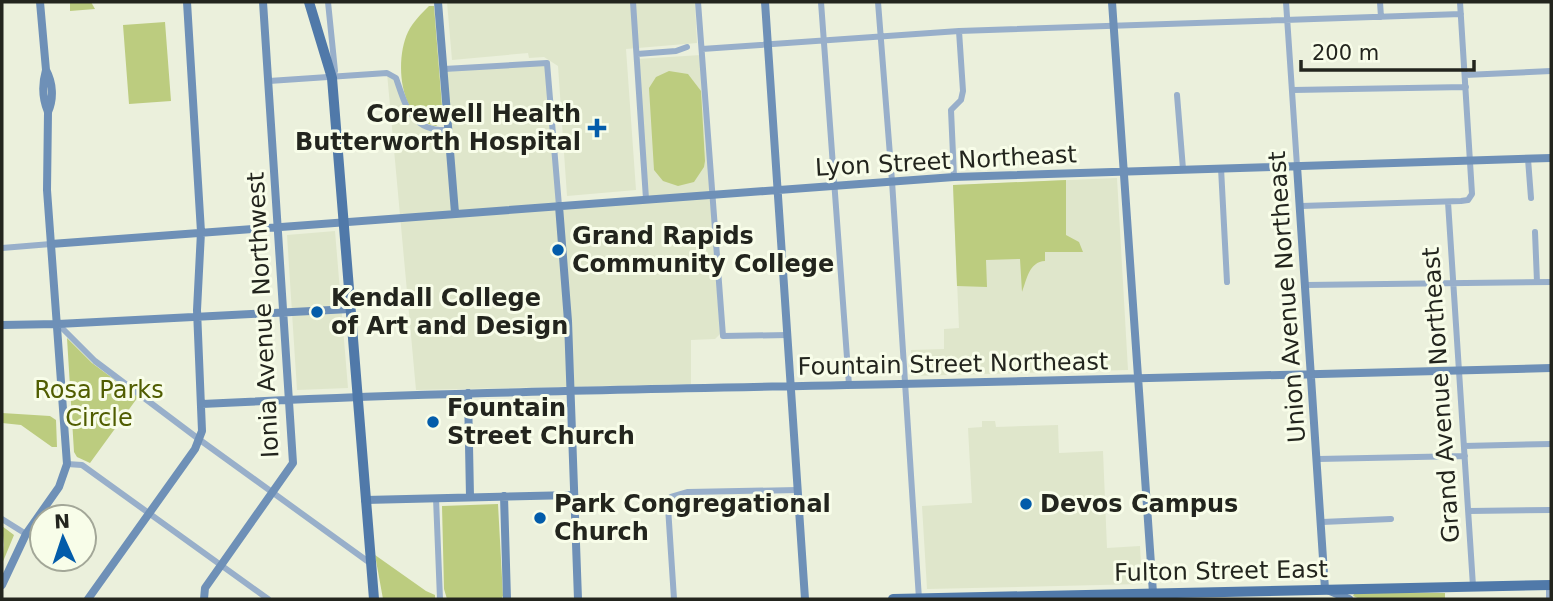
<svg xmlns="http://www.w3.org/2000/svg" width="1553" height="601" font-family="'DejaVu Sans',sans-serif">
<style>
.built{fill:#dfe6cb}
.green{fill:#bccc7f}
.lines{fill:none;stroke-linecap:round;stroke-linejoin:round}
.street{stroke:#98afca;stroke-width:6}
.secondary{stroke:#6e90b7;stroke-width:8}
.primary{stroke:#5079a9;stroke-width:10}
.poi-dot{fill:#035caa;stroke:#f8fde9;stroke-width:2.5}
.labels{text-anchor:middle;dominant-baseline:central;stroke-width:6;stroke-linejoin:round;paint-order:stroke}
.poi-label{font-size:24px;font-weight:bold;fill:#23251e;stroke:#f8fde9;text-anchor:start}
.street-label{font-size:24px;fill:#23251e;stroke:#f8fde9}
.park-label{font-size:24px;fill:#505d00;stroke:#f8fde9}
</style>
<rect width="100%" height="100%" fill="#ebf0dc"/>
<path class="built" d="M447,2H695L697,43L626,49L636,190L567,196L558,66L544,57L529,58L528,53L452,60Z
M701,55L720,334L715,339L691,340V384L416,390L387,73L392,75L406,108L424,126L448,131L444,69L545,62L559,206L646,199L637,59Z
M1117,178L1128,370L912,376L911,350L944,349V329L959,328L953,185Z
M335,231L348,388L297,390L287,235Z
M982,421H995L996,427L1058,425L1059,453L1103,451L1107,548L1140,546L1142,584L927,589L922,506L972,503L968,428L982,427Z"/>
<path class="green" d="M70,2H91L95,9L70,11Z
M429,6H434L443,119L442,122L436,126C398,119 395,59 408,32C413,22 421,14 429,6Z
M165,22L171,101L129,104L123,25Z
M669,71L688,74L701,91L705,161L704,167L694,182L678,186L663,181L654,170L649,88L656,77Z
M1066,180V235L1079,242L1083,252H1045V261C1029,262 1027,279 1022,292L1020,259L986,260L987,287L957,286L953,185Z
M67,338L92,363L138,397L90,463L77,457L74,452Z
M2,413L50,416L56,420L57,447H52L21,425L2,423Z
M498,504L503,596L501,599H447L444,589L442,506Z
M2,526L14,535L2,564L4,545Z
M375,555L426,591L435,595V598L383,599Z
M1365,592L1445,593V599H1360L1353,596L1354,594Z"/>
<g class="lines">
<path class="street" d="M328,2L335,71L333,76
M633,2L646,199
M698,2L723,336L788,335
M821,2L849,385
M878,2L892,181L919,599
M1286,2L1297,166
M1380,2L1381,17
M702,49L959,31L1461,14
M637,54L676,51L687,47
M444,69L547,63L559,206
M1465,75L1551,71
M269,81L387,73L396,78C406,107 412,132 448,130
M1293,90L1466,87
M1177,95L1183,169
M1528,159L1531,198
M1221,168L1227,282
M954,177L951,110L961,100L963,91L959,31
M1448,202L1473,586
M1301,206L1461,201L1468,200L1472,194L1460,2
M1535,232L1537,282
M2,248L51,244
M1305,285L1551,282
M58,324L95,361L200,440L370,563
M1464,446L1551,444
M1318,459L1465,456
M67,464L82,465L268,599
M436,498L440,599
M1469,511L1551,510
M2,519L26,534
M1322,522L1391,519
M1549,585V599
M674,599L668,507L671,497L688,492L798,490"/>
<path class="secondary" d="M40,2L46,70C53,83 54,99 48,112
M438,2L455,213
M765,2L805,599
M1112,2L1153,593
M1297,166L1325,589L1349,599
M559,206L568,321L578,599
M51,244L954,177L1551,158
M2,325L58,324L350,309
M468,393L470,497
M202,404C435,392 668,389 900,384C1117,380 1334,373 1551,368
M504,496L507,599
M365,500L574,495
M2,585L26,534L59,487L67,464L47,190L48,112C42,98 42,84 46,70
M88,599L195,449L202,431L197,310L201,232L187,2
M204,599L205,588L293,463L263,2"/>
<path class="primary" d="M309,2L332,78L374,599
M893,599L1551,585"/>
</g>
<g class="poi-dot">
<path d="M593.5 117.5h7v7h7v7h-7v7h-7v-7h-7v-7h7z"/>
<circle cx="558" cy="250" r="7"/>
<circle cx="317" cy="312" r="7"/>
<circle cx="433" cy="422" r="7"/>
<circle cx="1026" cy="504" r="7"/>
<circle cx="540" cy="518" r="7"/>
</g>
<g class="labels">
<g class="poi-label">
<text x="581" y="114" text-anchor="end">Corewell Health<tspan x="581" dy="28">Butterworth Hospital</tspan></text>
<text x="572" y="236">Grand Rapids<tspan x="572" dy="28">Community College</tspan></text>
<text x="331" y="298">Kendall College<tspan x="331" dy="28">of Art and Design</tspan></text>
<text x="447" y="408">Fountain<tspan x="447" dy="28">Street Church</tspan></text>
<text x="554" y="504">Park Congregational<tspan x="554" dy="28">Church</tspan></text>
<text x="1040" y="504">Devos Campus</text>
</g>
<g class="street-label">
<text transform="translate(946 161) rotate(-3)">Lyon Street Northeast</text>
<text transform="translate(1287 297) rotate(-94)">Union Avenue Northeast</text>
<text transform="translate(263 315) rotate(-93)">Ionia Avenue Northwest</text>
<text transform="translate(953 364) rotate(-1)">Fountain Street Northeast</text>
<text transform="translate(1441 395) rotate(-94)">Grand Avenue Northeast</text>
<text transform="translate(1221 571) rotate(-1)">Fulton Street East</text>
</g>
<g class="park-label">
<text x="99" y="390">Rosa Parks<tspan x="99" dy="28">Circle</tspan></text>
</g>
</g>
<rect width="1553" height="601" fill="none" stroke="#23251e" stroke-width="7"/>
<g transform="translate(63 538) rotate(357)"><circle r="33" fill="#f8fde9" stroke="#a3a798" stroke-width="2"/>
<path d="M0-5L12 26L0 18L-12 26Z" fill="#035caa"/>
<text y="-10" font-size="19" font-weight="bold" text-anchor="middle" fill="#23251e">N</text>
</g>
<path d="M1301 60v10h173v-10" fill="none" stroke="#23251e" stroke-width="3.5"/>
<text x="1312" y="60" font-size="21" fill="#23251e" stroke="#f8fde9" stroke-width="5" paint-order="stroke">200 m</text>
</svg>
